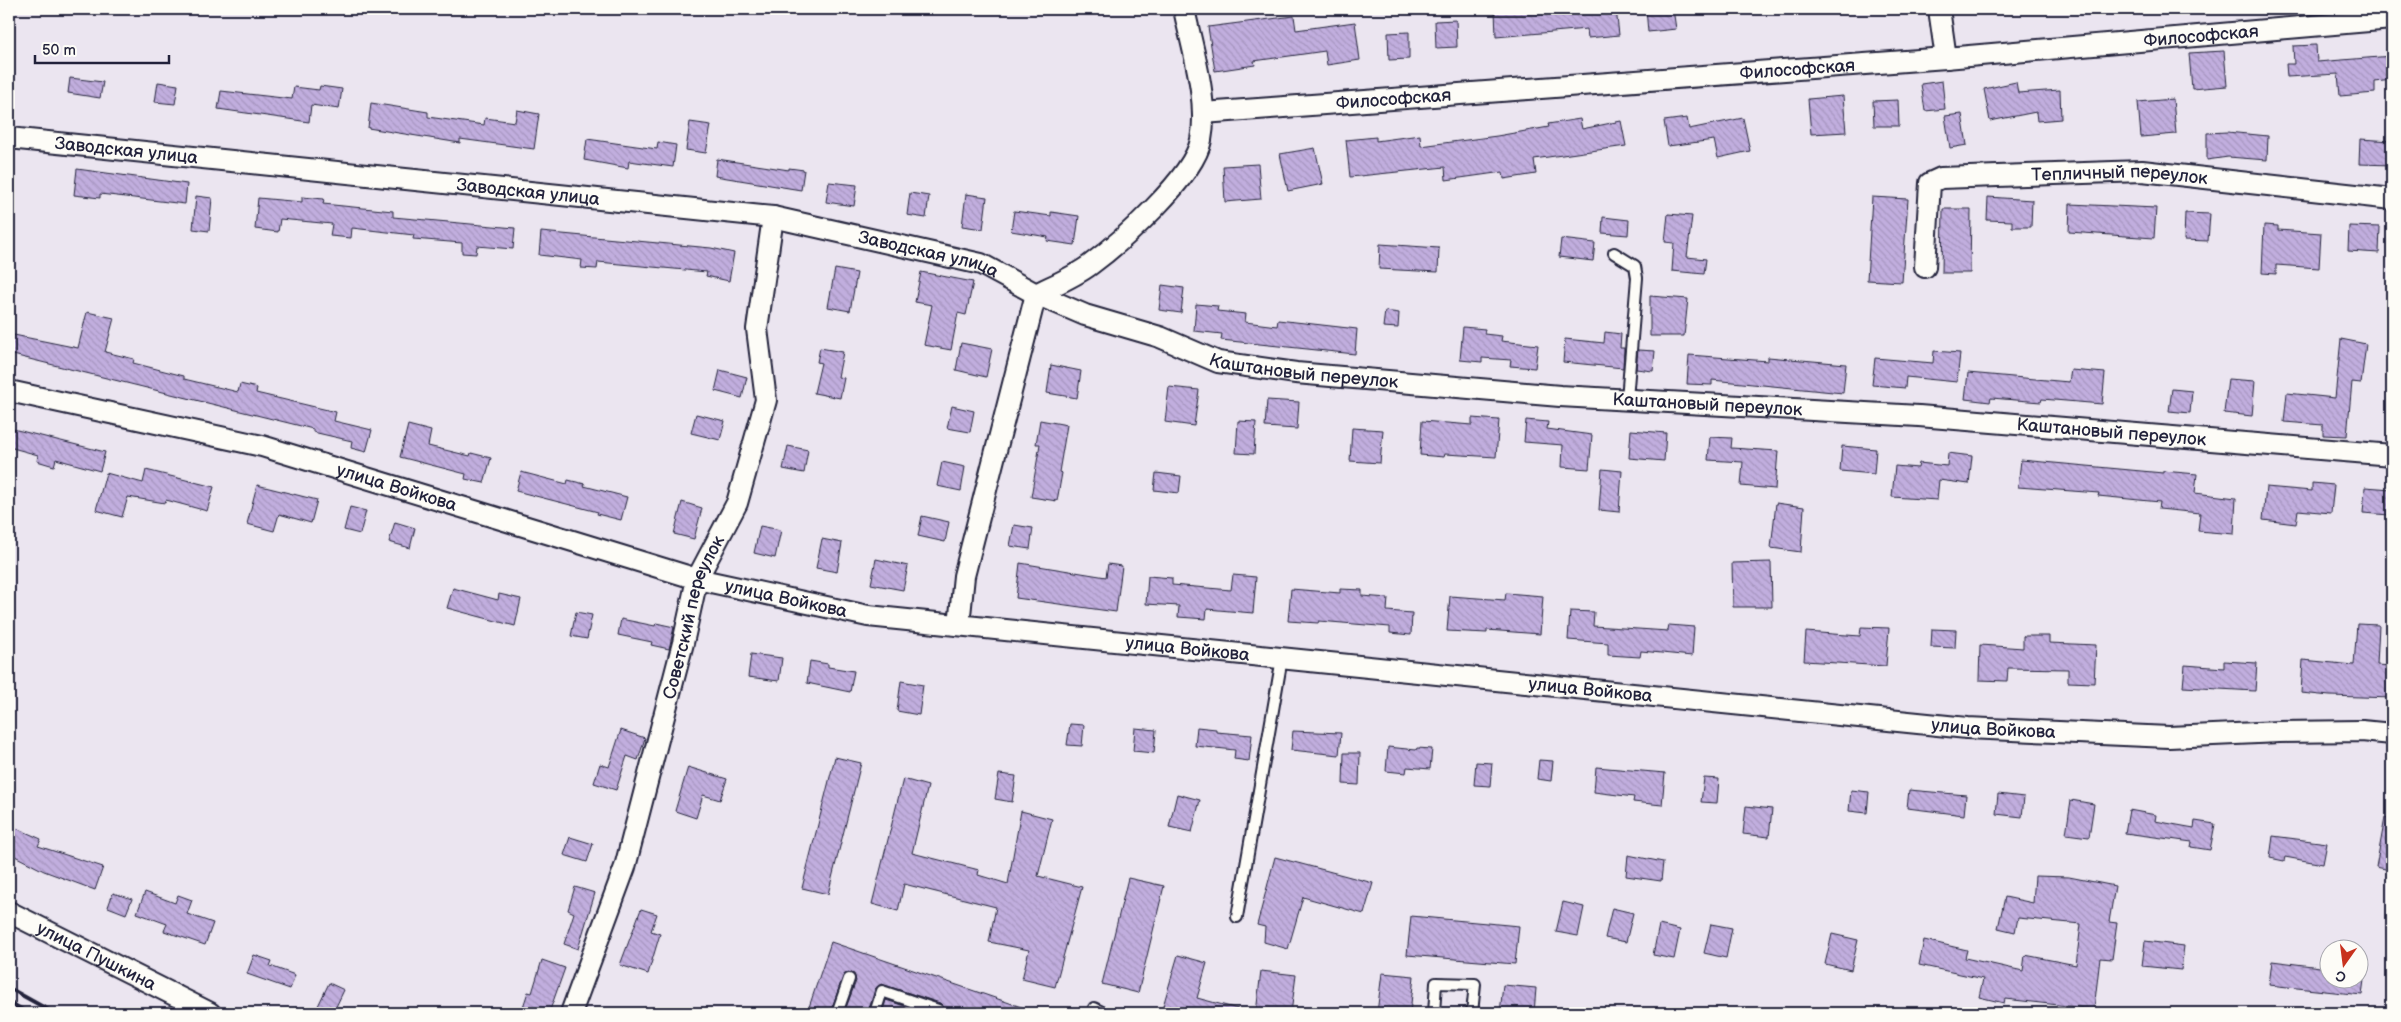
<svg xmlns="http://www.w3.org/2000/svg" width="2401" height="1022" font-family="'Balsamiq Sans',sans-serif">
<style>
.building{fill:url(#building-back-hatch);stroke:#22223b}
.lines{fill:none;stroke-linecap:round;stroke-linejoin:round}
.lane-casing{stroke:#22223b;stroke-width:14}
.street-casing{stroke:#22223b;stroke-width:24}
.lane{stroke:#fdfcf7;stroke-width:10}
.street{stroke:#fdfcf7;stroke-width:20}
.rail{stroke:#22223b;stroke-width:4}
.labels{text-anchor:middle;dominant-baseline:central;stroke-width:4;stroke-linejoin:round;paint-order:stroke}
.street-label{font-size:18px;fill:#22223b;stroke:#fdfcf7}
</style>
<defs>
<pattern id="building-back-hatch" width="6" height="6" patternUnits="userSpaceOnUse" patternTransform="scale(1.25)"><rect width="6" height="6" fill="#c1aede"/><path d="M-1 5l2 2M0 0l6 6M5-1l2 2" fill="none" stroke="#a695bf"/></pattern>
</defs>
<rect width="100%" height="100%" fill="#ebe5f0"/>
<filter id="ink" filterUnits="userSpaceOnUse"><feTurbulence type="fractalNoise" baseFrequency=".02" numOctaves="2"/><feDisplacementMap in="SourceGraphic" scale="10" xChannelSelector="R" yChannelSelector="G"/><feConvolveMatrix kernelMatrix="1 2 1 2 8 2 1 2 1" color-interpolation-filters="sRGB"/></filter>
<g filter="url(#ink)">
<path class="building" d="M1538,9H1616L1619,35L1588,38L1587,29L1496,37L1495,10Z
M1646,9H1673L1676,29L1648,32Z
M1294,16L1296,30L1355,22L1360,60L1327,65L1325,51L1254,61L1255,65L1215,71L1208,27Z
M1456,20L1457,47L1436,48L1435,21Z
M1409,32V59L1389,60L1388,33Z
M2316,45L2317,62L2392,56V80L2375,82V93L2340,96L2338,74L2287,77L2286,64H2294L2293,46Z
M2224,51L2227,86L2192,89L2189,53Z
M70,78L103,82L100,98L68,93Z
M1942,81L1945,109L1925,111L1921,84Z
M158,82L178,85L175,104L155,102Z
M2016,82L2018,93L2060,90L2061,119L2037,121L2036,112L1990,121L1984,89Z
M320,86L342,89L339,109L311,105L309,122L218,109L221,91L292,99L294,87L319,90Z
M1843,96L1846,132L1811,134L1808,99Z
M2173,99L2176,134L2141,137L2138,102Z
M1898,100L1899,126H1874L1873,101Z
M371,103L428,112V117L484,125L485,118L515,122L517,110L539,114L534,149L460,139V143L368,128Z
M1962,114L1967,145L1950,148L1945,116Z
M1687,118L1689,129L1743,118L1750,151L1718,158L1714,140L1668,146L1664,121Z
M1580,119L1582,129L1621,121L1626,146L1534,159L1536,174L1504,179L1503,172L1446,180L1445,167L1350,177L1346,140L1376,137V141L1420,135L1421,146L1497,136L1549,127L1548,124Z
M690,122L711,125L706,153L686,150Z
M2227,132L2268,136L2267,160L2228,157L2207,160V133Z
M587,139L657,149L658,142L676,145L673,167L629,161L628,168L584,160Z
M2360,139L2392,141V165L2359,164Z
M1315,148L1323,184L1288,191L1280,154Z
M717,159L789,170V168L804,170L801,190L715,176Z
M1258,164L1261,199L1225,202L1223,166Z
M77,169L187,184L185,204L100,194V198L74,195Z
M829,182L857,185L854,206L826,202Z
M910,193L929,196L926,218L907,215Z
M966,194L987,197L983,229L962,226Z
M196,196L212,198L209,231L193,229Z
M302,197L324,199L323,204L393,211V217L515,228L513,249L477,246L476,254L462,253V243L413,239L414,235L352,228L351,238L330,236L332,224L280,219L278,232L255,229L258,198L302,202Z
M1872,197L1908,199L1902,282L1867,280Z
M1988,197L2032,200L2031,227H2012V221L1987,220Z
M2070,204L2156,208L2154,238L2069,232Z
M1943,209H1971L1970,273H1942Z
M1014,211L1051,216V212L1079,216L1075,245L1047,241L1048,237L1011,231Z
M2185,213L2210,214L2208,241L2184,240Z
M1668,214L1692,216L1687,257L1706,259L1704,274L1672,271L1674,243L1665,242Z
M1603,217L1629,220L1628,235L1602,233Z
M2264,225L2278,226V230L2321,233L2319,268L2276,265V274L2262,273Z
M2349,226L2380,227L2379,253L2348,251Z
M541,232L711,248L734,253L729,281L706,276L707,272L598,262L597,269L581,268L582,260L539,255Z
M1561,239L1595,243L1593,261L1559,257Z
M1380,244L1439,248L1438,272L1379,269Z
M835,269L857,273L850,311L828,307Z
M921,272L973,282L966,315L958,313L951,350L924,345L932,305L915,302Z
M1162,285L1184,288L1181,313L1159,310Z
M1650,296L1688,299L1684,336H1650Z
M1196,304L1218,306L1217,311L1246,314L1245,322L1277,326L1278,320L1357,329L1355,354L1221,340L1222,334L1194,331Z
M1385,311L1399,313L1398,328L1383,327Z
M87,312L114,318L105,352L134,359L133,363L184,376V379L238,392L240,384L257,388L256,393L336,412L334,421L372,430L366,452L351,448L352,441L313,432V429L9,354V334L78,348Z
M1463,327L1485,329L1484,334L1502,336L1501,341L1538,345L1535,368L1510,366L1511,360L1482,358V362L1460,360Z
M1605,332L1621,334L1620,348H1624L1623,368L1563,362L1565,339L1604,343Z
M2341,339L2366,344L2361,383L2352,382L2347,436L2323,435V425L2284,422L2287,393L2335,398Z
M961,343L992,349L986,377L956,370Z
M820,348L843,352L838,377L844,378L840,398L814,393L821,363L817,362Z
M1638,350L1655,351L1653,371L1636,369Z
M1934,351L1960,353L1957,382L1906,377L1905,388L1872,385L1875,358L1933,363Z
M1689,355L1768,361V357L1846,364L1843,393L1712,380V385L1687,384Z
M1051,365L1081,371L1077,398L1047,393Z
M720,370L747,377L742,398L715,391Z
M2071,370L2105,373L2102,404L2042,399L2041,402L1991,398L1990,402L1965,399L1968,373L2069,382Z
M2228,379L2255,381L2252,416L2224,413Z
M1169,387L1199,390L1194,426L1165,422Z
M2172,389L2192,391L2190,413L2169,411Z
M1267,400L1299,402L1297,429L1265,427Z
M952,406L974,411L970,432L947,428Z
M696,414L725,421L720,440L691,433Z
M1472,418L1499,420L1496,457L1445,454L1444,457L1420,455L1422,421L1472,425Z
M1040,420L1067,425L1059,472L1062,473L1057,501L1031,497L1040,444H1036Z
M1526,420L1548,422L1547,429L1592,435L1589,469L1562,467L1563,445L1524,442Z
M1238,421L1256,422L1254,454L1236,453Z
M408,425L431,431L428,446L470,456L471,453L491,458L484,483L465,479L466,474L400,457Z
M9,428L105,452L100,471L56,459L54,466L37,461L38,455L9,447Z
M1352,428L1383,430L1380,463L1350,461Z
M1631,430L1666,433L1664,461L1629,458Z
M1710,437L1732,438L1731,448L1778,451L1775,489L1741,486L1743,462L1708,460Z
M788,446L808,450L804,473L783,469Z
M1842,446L1876,449L1874,474L1840,471Z
M1948,453L1972,456L1969,484L1939,480L1937,500L1892,497L1895,466L1918,468L1919,463L1947,466Z
M2021,460L2163,473V471L2197,474L2195,493L2236,498L2234,534L2198,531L2200,513L2159,509L2160,502L2098,496L2099,493L2018,487Z
M942,462L965,467L961,491L937,486Z
M1602,469L1622,471L1619,512L1599,510Z
M146,470L214,487L207,511L166,500L165,503L128,497L122,517L96,510L106,473L143,483Z
M521,472L567,484L568,480L585,484L584,486L627,497L621,520L597,514L598,512L516,491Z
M1156,473L1181,476L1179,493L1154,490Z
M2312,483L2334,485L2331,513L2298,510L2296,524L2263,520L2266,487L2312,491Z
M257,485L317,500L311,523L279,514L274,531L247,524Z
M2365,487L2392,489L2390,515L2363,513Z
M682,502L702,508L694,539L674,534Z
M1776,503L1804,507L1801,552L1771,548Z
M350,507L366,511L360,534L344,530Z
M922,516L949,522L945,542L918,536Z
M395,522L415,528L410,548L389,542Z
M1014,525L1033,528L1030,549L1010,546Z
M760,526L781,530L775,558L754,553Z
M822,539L842,543L837,572L816,568Z
M876,559L908,566L903,590L871,584Z
M1771,562L1772,607H1733L1732,563Z
M1020,563L1106,577L1108,564L1122,566L1116,612L1016,598Z
M1233,575L1256,577L1253,613L1207,609L1206,619L1178,617L1179,606L1146,604L1148,576L1172,578V585L1231,590Z
M453,588L498,600L499,594L521,599L515,626L447,608Z
M1291,589L1340,593V589L1362,590V596L1388,598L1387,611L1412,613L1411,635L1390,633V627L1319,621L1318,623L1288,621Z
M1506,593L1543,596L1540,634L1487,630V633L1447,631L1450,596L1505,600Z
M1570,611L1594,612L1593,626L1668,631L1669,625L1694,627L1692,656L1641,651L1640,657L1608,655V643L1568,640Z
M576,612L592,615L587,639L571,636Z
M621,619L655,626L656,623L674,627L669,649L651,645L652,642L618,635Z
M2357,624L2379,625L2377,665L2392,666V698L2330,696L2301,693L2303,660L2354,665Z
M1861,627L1889,628L1886,666L1804,661L1806,632L1860,636Z
M1932,629L1956,630L1955,648L1931,647Z
M2023,636H2049V643L2096,645L2094,683L2068,682V669L2008,668L2007,681L1979,680L1980,645L2023,648Z
M751,654L782,658L779,681L748,677Z
M810,661L828,664V667L854,671L850,692L807,683Z
M2224,661L2257,663L2255,691L2183,687L2185,665L2224,668Z
M901,681L923,685L919,715L897,711Z
M1070,724L1084,725L1082,746L1067,745Z
M1197,727L1216,729V732L1252,735L1249,761L1234,759L1235,750L1195,746Z
M1135,728L1156,730L1154,753L1133,751Z
M621,730L645,738L638,760L627,756L616,790L594,783L600,764L609,767Z
M1293,731L1341,733L1339,755L1291,750Z
M1388,747L1416,750L1417,748L1432,749L1430,769L1407,767L1406,773L1386,771Z
M1344,753H1360L1359,785L1343,784Z
M835,757L861,763L828,894L802,888Z
M1539,760L1553,761L1551,781L1537,779Z
M1476,762L1492,763L1490,786L1474,785Z
M688,767L727,779L720,800L703,795L696,818L675,811Z
M1596,767L1665,773L1662,805L1633,802L1634,797L1594,792Z
M999,774L1016,776L1012,802L995,799Z
M1704,778L1719,779L1717,803L1701,802Z
M903,779L928,786L912,853L979,870L978,875L1008,884L1021,811L1052,819L1038,876L1082,887L1055,987L1022,979L1029,950L989,942L996,907L904,884L898,911L872,904Z
M1851,790L1869,792L1867,813L1849,811Z
M1909,790L1966,795L1964,815L1907,808Z
M1177,794L1200,800L1192,832L1169,827Z
M1998,794L2024,797L2022,817L1996,814Z
M2071,800L2094,804L2089,837L2066,834Z
M1746,806L1772,809L1769,837L1743,834Z
M2129,810L2156,815L2155,821L2194,828L2195,821L2215,824L2210,850L2191,847L2192,842L2125,833Z
M2385,818H2392V856L2390,870L2376,867Z
M16,828L41,839L38,846L103,867L95,890L44,871L9,853V844Z
M2273,836L2327,843L2323,864L2285,857L2284,861L2270,858Z
M570,837L593,844L587,862L564,855Z
M1628,855L1663,862L1661,881L1626,876Z
M1275,857L1373,883L1364,914L1303,897L1288,949L1264,942L1265,927L1257,925Z
M2035,876L2069,877L2115,886L2109,922L2117,923L2112,959L2100,958L2094,1009L2005,999L2004,1003L1979,997L1983,979L1919,965L1924,940L1967,950L1965,958L2023,971L2025,955L2076,965L2081,924L2018,918L2015,932L1998,928L2005,897L2033,903Z
M1128,878L1164,886L1138,993L1102,984Z
M575,887L595,893L578,949L564,944L574,913L568,910Z
M145,892L175,903L178,895L192,900L187,914L213,923L205,945L164,931L167,924L137,913Z
M113,893L132,899L126,914L108,907Z
M1563,902L1584,907L1578,936L1556,932Z
M1612,908L1633,913L1626,942L1605,938Z
M641,909L657,914L651,931L660,934L648,974L620,965Z
M1411,916L1519,926L1515,964L1407,955Z
M1711,924L1732,928L1726,958L1704,953Z
M1659,925L1680,930L1674,959L1653,955Z
M1832,934L1858,940L1851,970L1825,964Z
M2145,941L2184,946L2181,970L2142,966Z
M831,942L1033,1011V1013H981L963,1007L962,1013H944L945,1008L940,1003L881,984L875,989L868,1013H844L856,981L854,974L848,972L843,977L830,1013H807Z
M254,955L272,961L270,966L295,975L290,989L247,974Z
M1178,955L1207,963L1197,998L1238,1009L1237,1013H1161Z
M542,960L565,968L549,1013H533L522,1010L528,992L532,993Z
M2272,961L2328,968V980H2364L2362,995L2269,985Z
M1261,971L1296,975L1291,1013H1256Z
M1382,973L1414,976L1410,1013H1377Z
M329,983L344,990L333,1013L318,1006Z
M1503,985L1536,988L1534,1013H1500Z
M886,1000L926,1013H882Z"/>
<g class="lines">
<defs>
<path id="lane" d="M1614,253L1635,266L1637,278L1627,399
M1237,917L1282,658
M1094,1008L1104,1013
M837,1013L849,979
M875,1013L882,991L938,1010
M1434,1013L1436,983L1475,984L1472,1013"/>
<g id="street">
<path d="M1939,9L1946,58"/>
<path id="s1" d="M1203,113L1946,58L2392,19"/>
<path id="s2" d="M9,138L773,217L981,264L1036,294L1085,315L1160,337L1218,362L1296,373L1560,396L1919,416L2392,455"/>
<path id="s3" d="M1925,267L1930,183L1941,178L2142,171L2392,199"/>
<path id="s4" d="M9,391L262,446L697,579L868,616L1967,728L2169,737L2279,732L2362,731L2392,734"/>
<path d="M959,625L964,576L1036,294C1054,285 1074,277 1090,265C1121,242 1194,177 1201,140C1209,100 1192,48 1184,9"/>
<path id="s5" d="M9,912L210,1013"/>
<path id="s6" d="M571,1013L625,867L683,643L697,579L737,503L766,400L757,329L773,217"/>
</g>
</defs>
<use href="#lane" class="lane-casing"/>
<use href="#street" class="street-casing"/>
<use href="#lane" class="lane"/>
<use href="#street" class="street"/>
<path class="rail" d="M9,988L54,1013
M9,1002L28,1013"/>
</g>
</g>
<g class="labels">
<g class="street-label">
<text stroke="none"><textPath href="#s1" startOffset="1001">Философская</textPath></text>
<text stroke="none"><textPath href="#s1" startOffset="596">Философская</textPath></text>
<text stroke="none"><textPath href="#s1" startOffset="191">Философская</textPath></text>
<text stroke="none"><textPath href="#s2" startOffset="118">Заводская улица</textPath></text>
<text stroke="none"><textPath href="#s3" startOffset="275">Тепличный переулок</textPath></text>
<text stroke="none"><textPath href="#s2" startOffset="522">Заводская улица</textPath></text>
<text stroke="none"><textPath href="#s2" startOffset="928">Заводская улица</textPath></text>
<text stroke="none"><textPath href="#s2" startOffset="1325">Каштановый переулок</textPath></text>
<text stroke="none"><textPath href="#s2" startOffset="1730">Каштановый переулок</textPath></text>
<text stroke="none"><textPath href="#s2" startOffset="2135">Каштановый переулок</textPath></text>
<text stroke="none"><textPath href="#s4" startOffset="400">улица Войкова</textPath></text>
<text stroke="none"><textPath href="#s4" startOffset="805">улица Войкова</textPath></text>
<text stroke="none"><textPath href="#s6" startOffset="415">Советский переулок</textPath></text>
<text stroke="none"><textPath href="#s4" startOffset="1210">улица Войкова</textPath></text>
<text stroke="none"><textPath href="#s4" startOffset="1615">улица Войкова</textPath></text>
<text stroke="none"><textPath href="#s4" startOffset="2020">улица Войкова</textPath></text>
<text stroke="none"><textPath href="#s5" startOffset="98">улица Пушкина</textPath></text>
</g>
</g>
<rect width="2401" height="1022" fill="none" stroke="#fdfcf7" stroke-width="30"/>
<rect x="15" y="15" width="2371" height="992" fill="none" stroke="#22223b" stroke-width="2" filter="url(#ink)"/>
<g transform="translate(2344 964) rotate(194)"><circle r="24" fill="#fdfcf7" stroke="#a5a5ac"/>
<path d="M0-4L9 19L0 12L-9 19Z" fill="#c8321e"/>
<text y="-8" font-size="14" font-weight="bold" text-anchor="middle" fill="#22223b">С</text>
</g>
<path d="M35 55v8h134v-8" fill="none" stroke="#22223b" stroke-width="2.5"/>
<text x="42" y="55" font-size="15" fill="#22223b" stroke="#fdfcf7" stroke-width="4" paint-order="stroke">50 m</text>
</svg>
